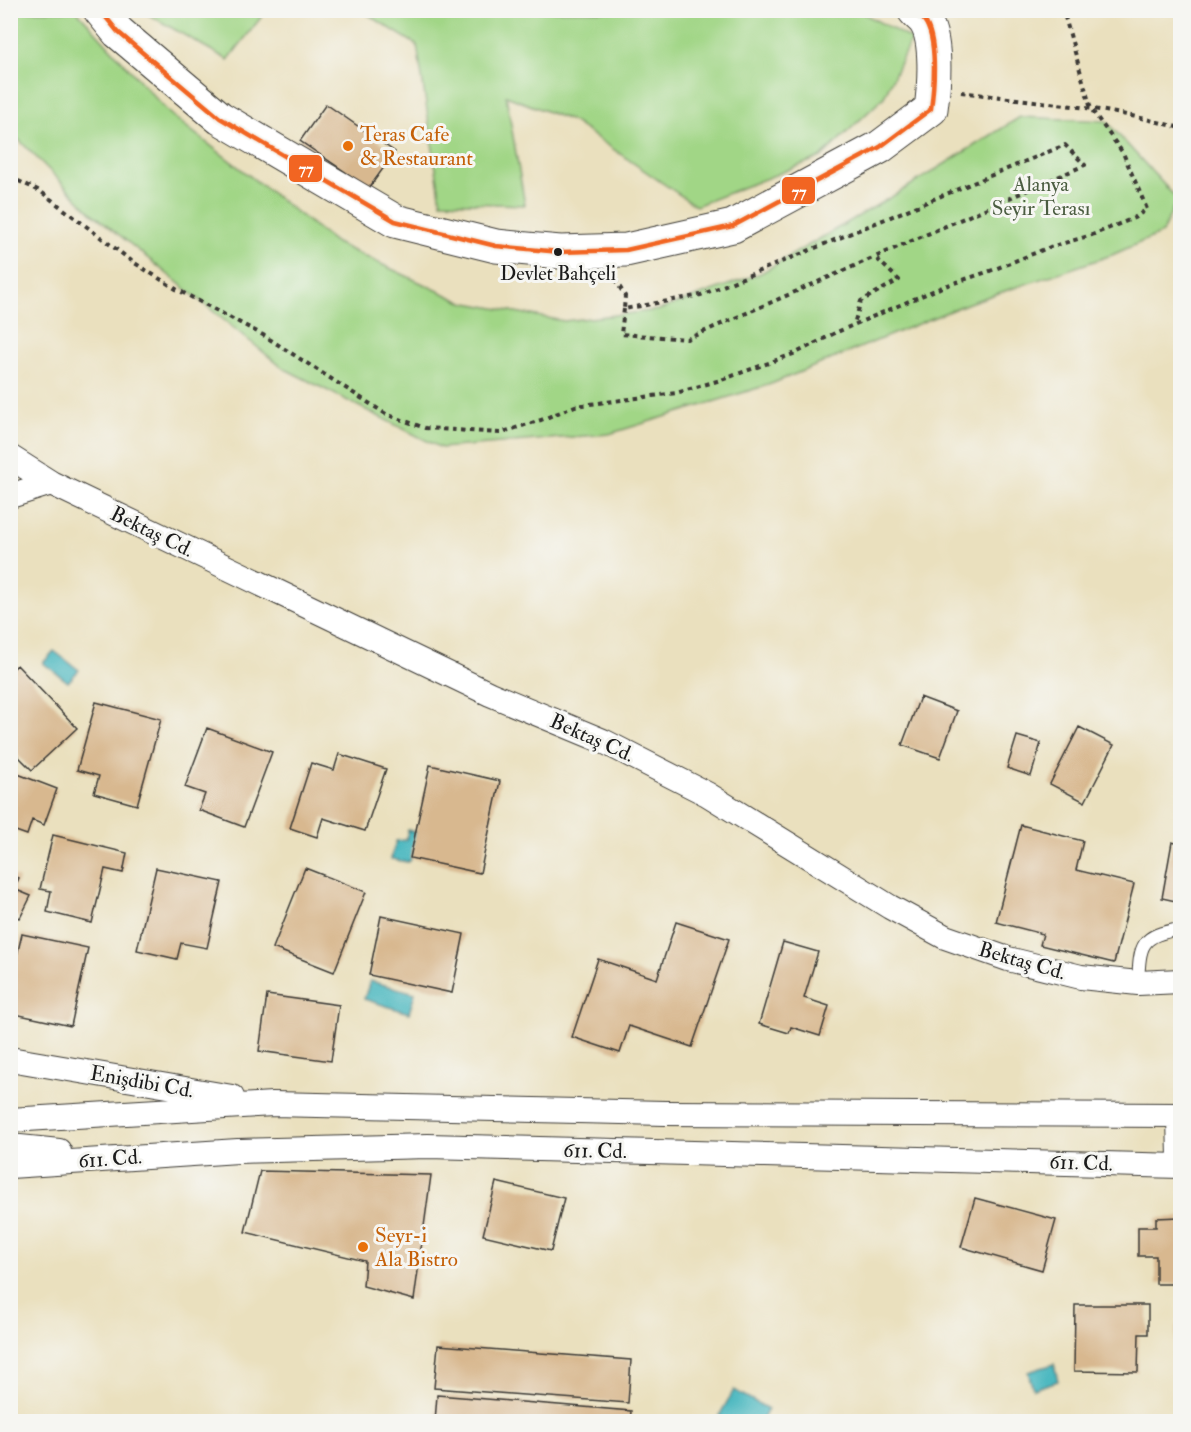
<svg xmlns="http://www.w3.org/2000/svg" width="1191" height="1432" font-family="'IM FELL Double Pica',serif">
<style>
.green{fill:#a1d686;stroke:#5e7951;stroke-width:1.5}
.water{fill:#48b7bf;stroke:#326a6e;stroke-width:1.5}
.building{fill:#d8b88f}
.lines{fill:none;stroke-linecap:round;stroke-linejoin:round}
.lane-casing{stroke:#3b3934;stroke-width:14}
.street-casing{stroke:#3b3934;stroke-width:26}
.secondary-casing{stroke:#3b3934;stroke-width:35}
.path{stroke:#3b3934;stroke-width:4;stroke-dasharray:4.5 4.5;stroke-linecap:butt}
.lane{stroke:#fff;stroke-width:12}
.street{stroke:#fff;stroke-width:24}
.secondary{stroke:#fff;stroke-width:33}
.bus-1-casing{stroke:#f6f6f2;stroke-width:9}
.bus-1{stroke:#f26522;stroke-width:4.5}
.food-dot{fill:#e8710a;stroke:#f6f6f2;stroke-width:2}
.bus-dot{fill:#1c1c1c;stroke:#f6f6f2;stroke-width:2}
.labels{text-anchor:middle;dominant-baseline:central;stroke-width:6;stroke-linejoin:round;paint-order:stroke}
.bus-label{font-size:20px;fill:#1c1c1c;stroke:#f6f6f2}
.food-label{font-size:21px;fill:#c56008;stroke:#f6f6f2;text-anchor:start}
.park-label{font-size:21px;fill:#4b5d41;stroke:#f6f6f2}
.street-label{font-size:21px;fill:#1c1c1c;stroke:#f6f6f2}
.line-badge{stroke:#f6f6f2;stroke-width:2}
.badge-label{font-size:16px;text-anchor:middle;font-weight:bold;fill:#fff}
</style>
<rect width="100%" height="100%" fill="#f6f6f2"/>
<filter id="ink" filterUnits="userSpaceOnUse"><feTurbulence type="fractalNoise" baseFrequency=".0167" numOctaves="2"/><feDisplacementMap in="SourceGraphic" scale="12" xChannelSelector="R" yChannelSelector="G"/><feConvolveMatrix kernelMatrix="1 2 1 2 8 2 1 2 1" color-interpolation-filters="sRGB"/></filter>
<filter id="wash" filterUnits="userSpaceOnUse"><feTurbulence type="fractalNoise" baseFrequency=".008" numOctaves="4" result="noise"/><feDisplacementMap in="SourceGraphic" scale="24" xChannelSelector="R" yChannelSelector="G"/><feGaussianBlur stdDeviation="1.35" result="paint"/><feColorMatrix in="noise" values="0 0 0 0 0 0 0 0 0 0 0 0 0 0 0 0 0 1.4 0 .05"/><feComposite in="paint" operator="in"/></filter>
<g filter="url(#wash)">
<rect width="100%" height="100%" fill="#eae0be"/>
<path class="green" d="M10,11H77L170,114L336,243L462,302L564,321L659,310L761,273L898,193L1020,117L1106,121L1177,199L1162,233L1112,255L969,303L771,384L609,434L441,448L283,368L91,212L11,132Z
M142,11H266L228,60Z
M362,11H859L911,39L884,97L821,157L696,206L572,121L506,96L525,205L441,202L417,45Z"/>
<path class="water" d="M54,651L79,670L68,682L43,663Z
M408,830L421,834L410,861L407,862L391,859L396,841L406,840Z
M370,981L415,993L409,1013L364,999Z
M1054,1364L1058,1381L1033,1389L1028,1372Z
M734,1390L768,1409L762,1421H728L719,1416Z"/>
<g id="blocks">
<path class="building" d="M326,104L395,152L369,188L300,141Z
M17,665L77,728L32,770L10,748V672Z
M920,697L957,711L940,758L902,745Z
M96,702L161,719L137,805L94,793L99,776L77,770Z
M1079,727L1114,745L1085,802L1050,784Z
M207,728L272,752L244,827L199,810L205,794L185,787Z
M1017,736L1041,743L1031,776L1007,768Z
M339,754L386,769L365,831L323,818L317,837L290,828L311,763L334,770Z
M430,765L500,781L480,873L410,858Z
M10,771L57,789L44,825L32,820L27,835L10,829Z
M1021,825L1083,841L1076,870L1134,884L1114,963L1040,945L1043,934L996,922Z
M53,835L127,853L123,873L105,869L92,923L47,912L51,891L40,889Z
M1172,842L1180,844V902L1162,898Z
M156,868L222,882L207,948L181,943L177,959L137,950Z
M305,868L366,892L334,972L273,948Z
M10,875L19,878L14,889L31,896L20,918L10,914Z
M381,916L464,934L452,993L369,975Z
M676,922L729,939L692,1047L629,1026L620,1053L572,1037L598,959L657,979Z
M22,934L88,948L71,1026L10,1013V985Z
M783,942L818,952L804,998L829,1006L820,1036L791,1027L789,1033L759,1024Z
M267,995L339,1005L331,1061L259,1051Z
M260,1171L431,1175L414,1300L363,1286L365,1261L245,1232Z
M496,1182L564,1198L551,1251L483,1235Z
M975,1198L1056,1220L1042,1270L961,1247Z
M1180,1217V1284H1156V1256H1138V1227H1156V1218Z
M1075,1305H1148V1334H1139L1138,1372L1074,1371Z
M1176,1325H1180V1352H1175Z
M438,1345L631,1360L628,1403L434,1388Z
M437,1395L631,1411L630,1422H435Z"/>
</g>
</g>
<g filter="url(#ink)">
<use href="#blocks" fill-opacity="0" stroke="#3b3934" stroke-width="1.5"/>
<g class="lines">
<defs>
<path id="lane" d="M1138,983C1140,944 1140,936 1180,929"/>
<path id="street" d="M10,457L51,483L490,694L603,741L707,794L890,907L945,937L1008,959L1081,977L1138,983L1180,981
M10,496L51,483
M10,1059L232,1097
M1179,1115L1180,1159
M10,1120L273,1104L665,1113L1180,1115
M10,1146L59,1151
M10,1166L238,1151L428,1146L1180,1166"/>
<path id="secondary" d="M100,10L118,32L220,118L395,221L496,246L560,252L626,250L733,226L880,147L931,109C934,87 938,38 924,20C921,17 917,14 914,10"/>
</defs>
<use href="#lane" class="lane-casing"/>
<use href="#street" class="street-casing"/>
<use href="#secondary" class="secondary-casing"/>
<path class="path" d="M961,92C1035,102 1109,107 1180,128
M10,177L40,191L133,262L176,289L263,335L386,414L425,428L500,433L541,420L575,406L676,393L724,379L796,353L837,332L942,287L990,271L1050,247L1092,235L1134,218L1147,209L1123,153L1091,109L1063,10
M615,279L625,296L624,309L701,295L1065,145L1085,165L875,257L899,280L861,301L854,324
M624,309L621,334L687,339L875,257"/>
<use href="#lane" class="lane"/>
<use href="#street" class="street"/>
<use href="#secondary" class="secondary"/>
<defs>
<path id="bus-1" d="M100,10L118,32L220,118L395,221L496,246L560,252L626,250L733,226L880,147L931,109C934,87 938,38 924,20C921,17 917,14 914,10"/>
</defs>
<use href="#bus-1" class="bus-1-casing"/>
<use href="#bus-1" class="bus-1"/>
</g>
</g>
<g class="food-dot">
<circle cx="348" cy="146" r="6"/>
<circle cx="363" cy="1247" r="6"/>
</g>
<circle class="bus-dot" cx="558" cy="252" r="5"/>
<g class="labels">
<g class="bus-label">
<text x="558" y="273">Devlet Bahçeli</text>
</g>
<g class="food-label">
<text x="360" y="134">Teras Cafe<tspan x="360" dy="24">&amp; Restaurant</tspan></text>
<text x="375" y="1235">Seyr-i<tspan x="375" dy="24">Ala Bistro</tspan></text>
</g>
<g class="park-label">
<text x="1041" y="184">Alanya<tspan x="1041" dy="24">Seyir Terası</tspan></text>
</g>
<g class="street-label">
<text transform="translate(152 532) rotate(26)">Bektaş Cd.</text>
<text transform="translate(592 738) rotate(24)">Bektaş Cd.</text>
<text transform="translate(1022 961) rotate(16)">Bektaş Cd.</text>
<text transform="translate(142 1082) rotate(10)">Enişdibi Cd.</text>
<text transform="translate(595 1151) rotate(1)">611. Cd.</text>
<text transform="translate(110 1159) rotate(-4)">611. Cd.</text>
<text transform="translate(1081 1163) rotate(2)">611. Cd.</text>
</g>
</g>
<g class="line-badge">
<rect x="288" y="154" width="35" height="29" rx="6" fill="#f26522"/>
<rect x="781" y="176" width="35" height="29" rx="6" fill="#f26522"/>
</g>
<g class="badge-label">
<text x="306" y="174">77</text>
<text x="799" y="197">77</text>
</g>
<rect width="1191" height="1432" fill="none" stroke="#f6f6f2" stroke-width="36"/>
</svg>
